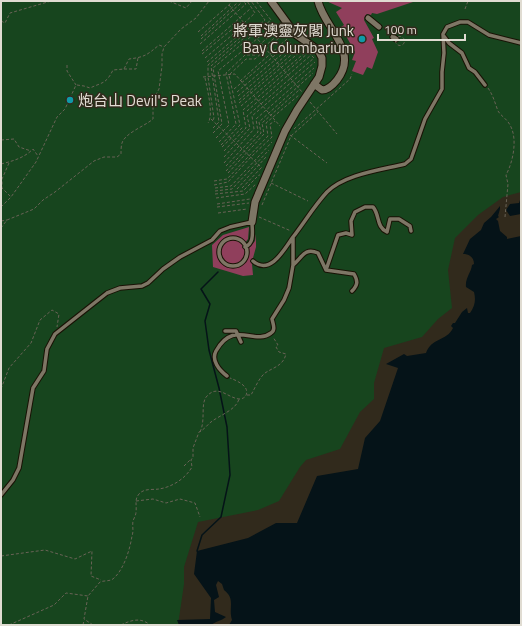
<svg xmlns="http://www.w3.org/2000/svg" width="522" height="626" font-family="'Titillium Web','Noto Sans TC',sans-serif">
<style>
.green{fill:#17451e}
.water{fill:#051318}
.lines{fill:none;stroke-linecap:round;stroke-linejoin:round}
.stream{stroke:#051318;stroke-width:1.5}
.building{fill:#903f5c}
.service-casing{stroke:#191205;stroke-width:5.5}
.pedestrian-casing{stroke:#191205;stroke-width:7}
.minor-casing{stroke:#191205;stroke-width:9}
.path{stroke:#696356;stroke-width:1;stroke-dasharray:3 2;stroke-linecap:butt}
.service{stroke:#7e7665;stroke-width:3.5}
.pedestrian{stroke:#7e7665;stroke-width:5}
.minor{stroke:#7e7665;stroke-width:7}
.culture-dot{fill:#0f9aa8;stroke:#312a1c;stroke-width:1.5}
.labels{text-anchor:middle;dominant-baseline:central;stroke-width:3;stroke-linejoin:round;paint-order:stroke}
.poi-label{font-size:15px;fill:#e0dcd2;stroke:#312a1c;text-anchor:end}
</style>
<rect width="100%" height="100%" fill="#312a1c"/>
<path class="green" d="M1,1H521V192L503,197L478,215L455,238L448,270L452,308L438,319L422,337L384,348L374,383V399L360,412L340,449L306,460L300,467L279,501L258,510L198,522L184,567V584L178,625H1Z"/>
<path class="water" d="M520,200H521V214L510,216L506,210L510,204L519,203Z
M500,206V209L498,216L499,217L496,219L498,221L500,231L507,237V239L521,236V625H229L232,620C228,608 236,599 224,590L222,584L218,581L216,585L219,597L214,600L215,612L226,617C221,621 216,621 211,625H179L177,620L210,619L211,598L194,574L197,551L248,538L276,523H297L317,476L358,469L365,438L380,421L398,368L386,364L404,354L407,356L426,353C432,337 446,342 453,328L451,326L453,323H455L462,312L467,308L468,313H470C475,306 476,300 474,292L466,287C465,278 471,273 472,265L474,264C474,257 469,254 463,254L470,239L481,230L484,223L491,217Z"/>
<g class="lines">
<path class="stream" d="M197,551L202,535L221,517L230,475L227,427L219,388L209,350L205,321L210,304L201,289L218,272"/>
</g>
<path class="building" d="M326,1H413V2L377,14L372,13L371,15L367,14L365,16L364,20L374,38L372,39L378,52L372,69L367,67L363,75L352,71L356,61L352,60L355,52L341,27L344,25L336,12L342,8Z
M249,227L248,239L242,247L245,250L250,247L255,241L256,234V247L253,258L250,261L252,264L253,275L243,276L213,267L212,245L223,235Z"/>
<g class="lines">
<defs>
<path id="service" d="M443,35L449,43L462,53L469,68L475,72L485,85
M293,237C304,223 314,206 327,192C345,174 381,170 405,164L411,159L425,119L442,89V72L444,53L443,34L447,27L460,22H468L489,35L521,43
M219 252a14 14 0 1 1 28 0a14 14 0 1 1-28 0Z
M253,261C270,276 284,250 293,237V265C302,258 304,247 318,253L326,270L338,235L346,233L352,235L351,221L355,212L365,207H373C380,215 376,227 387,232L390,219H399L410,226L411,231
M326,270L354,274C358,281 358,285 352,291
M225,331H236L241,342
M227,376C219,370 211,360 216,351C234,319 254,346 271,333C276,330 273,324 272,319L284,300L289,288L293,265
M1,495L13,480L19,468L33,388L44,371L47,349L55,334L107,293L120,288L142,286L148,283L163,269L180,257L212,240L220,231L230,227L252,222C252,231 255,243 245,247"/>
<path id="pedestrian" d="M368,18L379,27
M393,37L396,39"/>
<path id="minor" d="M314,84L322,90C328,90 333,85 337,80C360,51 324,28 318,1
M252,222L255,202L285,131L297,110L319,77L322,66V58L318,50L295,34L271,1"/>
</defs>
<use href="#service" class="service-casing"/>
<use href="#pedestrian" class="pedestrian-casing"/>
<use href="#minor" class="minor-casing"/>
<path class="path" d="M169,1L186,8L192,1
M519,1L521,3
M229,5L302,92
M465,9L468,1
M1,21L5,23L10,13L51,1
M244,23L255,13L247,1
M198,32L229,5L232,1
M201,36L237,3L236,1
M395.5 41a4.5 4.5 0 1 1 9 0a4.5 4.5 0 1 1-9 0Z
M201,39L241,3L239,1
M200,44L246,4L243,1
M202,51L250,9
M251,52L279,28
M202,54L241,22
M205,58L244,25
M207,62L247,28
M67,65V71L76,85
M124,69H136L138,58
M203,77L235,74L280,126
M205,78C207,88 214,115 208,123
M240,81L287,39
M77,85L84,86L90,88C103,82 106,84 113,70L124,69L129,59C145,57 147,55 159,45L164,47
M488,88C493,95 495,103 498,111C501,116 507,119 510,125C518,139 513,162 506,175L508,184L505,217
M234,89L291,42
M237,92L294,44
M238,96L297,46
M239,100L298,49
M310,102L337,134
M239,103L301,51
M241,106L307,51
M247,111L311,55
M211,119L262,168
M213,120L214,118L208,77V65L249,30
M213,128L219,122L211,66L265,20L251,1
M294,129L350,79L352,74
M213,133L222,124L213,68L271,20L256,1
M290,135L327,163
M216,138L229,125L218,71L275,24
M1,140L14,139L19,147L31,151
M219,142L236,124L226,73L245,55H255L280,33
M221,145L240,125L229,75L246,59H255L282,35
M222,147L243,127
M224,151L246,128L243,110L308,53
M224,157L250,128L247,116L314,58L307,51
M9,163L2,179V188L11,197
M224,163L254,129L252,116L315,62
M1,164C13,161 24,158 33,149L38,156
M226,166L258,132L256,119L314,68
M226,171L261,133L259,122L313,73
M228,173L264,134L262,123L299,90
M214,181L227,179L268,136L266,123L299,95
M271,183L308,201
M214,185L228,182L251,157L272,137L270,124L275,121
M215,188L231,186L272,142
M242,188L261,168
M237,189L266,157
M215,191L232,189L269,150
M215,194L243,191L259,175H260
M216,198L245,194L256,184
M217,204L250,199
M262,205L291,136L318,112
M1,207L11,197L36,162L57,117L65,109L76,85
M217,207L249,203
M218,213L247,209
M259,217L291,231
M1,221L7,220
M1,228L7,220L34,209L43,200L55,192L94,161L104,157H117L121,154C121,151 121,146 122,143C125,133 145,126 153,119V107L154,98L159,89L162,66V54L164,47L181,29L196,18L209,1
M1,389L9,368L31,343L40,320L52,310L59,314L57,327
M247,395H251C255,388 259,378 265,373C274,367 283,366 286,354L279,352L276,347L278,345L273,337
M200,432C206,420 200,403 207,396C218,384 228,398 239,399C247,399 249,391 244,386C240,382 235,380 230,378
M184,466L190,460
M136,501L153,499L166,503L180,499L195,503L200,517
M1,556L45,550L75,559L92,551L91,576L101,580
M9,625L54,605L66,593L88,596
M83,625L84,620
M93,625L84,619L88,596L100,582C105,580 110,582 114,578C124,569 130,549 132,536C134,531 132,526 133,521C134,518 136,515 136,512C137,505 134,500 139,494C144,488 153,490 159,489C172,487 185,479 192,467L191,460L193,457V448L199,432C204,430 207,425 211,422C220,415 236,410 239,399
M121,625C131,620 141,617 150,625"/>
<use href="#service" class="service"/>
<use href="#pedestrian" class="pedestrian"/>
<use href="#minor" class="minor"/>
</g>
<g class="culture-dot">
<circle cx="362" cy="39" r="4"/>
<circle cx="70" cy="100" r="4"/>
</g>
<g class="labels">
<g class="poi-label">
<text x="354" y="30">將軍澳靈灰閣 Junk<tspan x="354" dy="17">Bay Columbarium</tspan></text>
<text x="78" y="100" text-anchor="start">炮台山 Devil's Peak</text>
</g>
</g>
<rect width="522" height="626" fill="none" stroke="#e0dcd2" stroke-width="4"/>
<path d="M378 34v6h87v-6" fill="none" stroke="#e0dcd2" stroke-width="2"/>
<text x="384" y="34" font-size="12" fill="#e0dcd2" stroke="#312a1c" stroke-width="3" paint-order="stroke">100 m</text>
</svg>
